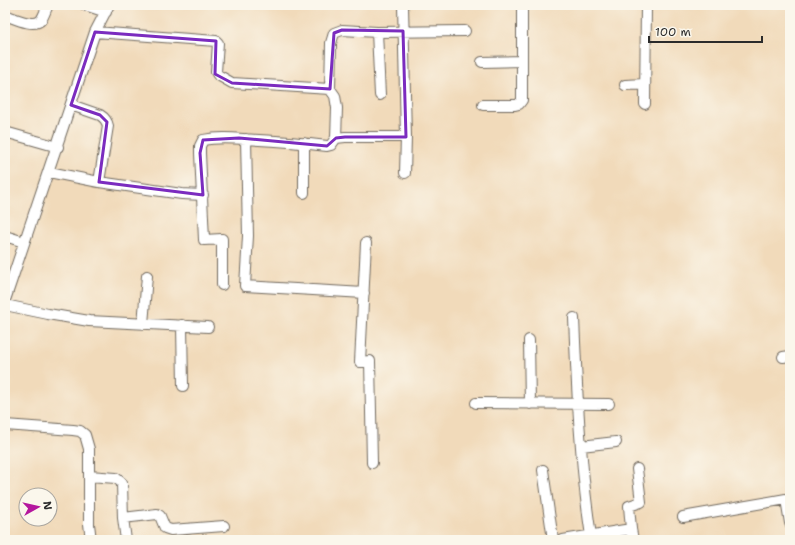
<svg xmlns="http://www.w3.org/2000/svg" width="795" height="545" font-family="'Shantell Sans',sans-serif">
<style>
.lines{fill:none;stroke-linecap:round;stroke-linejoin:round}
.minor-casing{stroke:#70685d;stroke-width:12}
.minor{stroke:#fff;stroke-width:10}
.marked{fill:none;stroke:#7b2cbf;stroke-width:3;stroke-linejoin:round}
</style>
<rect width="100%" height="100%" fill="#fbf7ec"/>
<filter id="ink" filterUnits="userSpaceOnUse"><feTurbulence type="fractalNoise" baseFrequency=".025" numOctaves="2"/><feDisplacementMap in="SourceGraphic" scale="8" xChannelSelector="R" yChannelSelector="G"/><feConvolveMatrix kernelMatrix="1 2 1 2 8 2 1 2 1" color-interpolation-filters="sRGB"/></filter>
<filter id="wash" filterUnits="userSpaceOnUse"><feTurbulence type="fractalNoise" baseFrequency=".012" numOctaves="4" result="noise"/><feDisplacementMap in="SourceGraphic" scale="16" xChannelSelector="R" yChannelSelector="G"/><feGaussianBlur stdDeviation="0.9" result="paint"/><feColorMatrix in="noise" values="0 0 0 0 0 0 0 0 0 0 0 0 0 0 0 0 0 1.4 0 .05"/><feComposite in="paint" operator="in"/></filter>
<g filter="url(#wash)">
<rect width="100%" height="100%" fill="#f1daba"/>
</g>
<g filter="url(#ink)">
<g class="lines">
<defs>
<path id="minor" d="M85,5L106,12
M403,5L406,137L405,173
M5,15C14,18 34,28 41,20C44,16 46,9 48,5
M95,32L216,41L218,43L216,72L218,75L232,83L330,89
M377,32L380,95
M482,62L522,61
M625,85L645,84
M645,104L646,5
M71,105L100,115C105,118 107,121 108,126L99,182
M483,105H515L519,104L522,100V5
M5,132L58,147
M336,138L337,108L335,96L330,89L331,43L334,33L342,30L377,32L465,31
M246,139L248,236L245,286L364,293
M304,143V193
M49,172L99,182L182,194L203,195
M5,236L24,242
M366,243L360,362L370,361L372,463
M222,285V239L204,240L200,153V146L203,140C221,136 240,139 259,140C282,141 304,143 327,146L331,145L336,138L345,137H406
M5,300L95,32L109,5
M5,305L48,314L89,321L208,327
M574,318C577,391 580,464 591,536
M143,324L147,276
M182,325L183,386
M529,340L530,404
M783,357L790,356
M476,403L609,404
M5,425L73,430L80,431L85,435L89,449V524L91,540
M581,446L616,442
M543,470L553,540
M89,476L116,478L122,483L123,518L126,540
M683,517L786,499L790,523
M123,518L157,514L160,516L165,528L171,530L224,526
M631,529L629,506L641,502L637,469
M563,540L631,529L633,540"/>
</defs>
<use href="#minor" class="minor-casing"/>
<use href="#minor" class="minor"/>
</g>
</g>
<path class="marked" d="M342,30L403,31L406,137H345L336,138L327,146L239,138L203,140L200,153L203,195L99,182L107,122L100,115L71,105L95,32L216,41L215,74L232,83L330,89L334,33Z"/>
<rect width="795" height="545" fill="none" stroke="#fbf7ec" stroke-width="20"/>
<g transform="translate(38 507) rotate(82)"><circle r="19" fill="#fbf7ec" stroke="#a8a59f"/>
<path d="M0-3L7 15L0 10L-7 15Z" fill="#b5179e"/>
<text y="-6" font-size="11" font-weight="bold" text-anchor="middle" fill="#2b2b2b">N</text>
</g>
<path d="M649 36v6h113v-6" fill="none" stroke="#2b2b2b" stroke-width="2"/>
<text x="655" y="36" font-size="12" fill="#2b2b2b" stroke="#fbf7ec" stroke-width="3" paint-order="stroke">100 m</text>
</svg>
